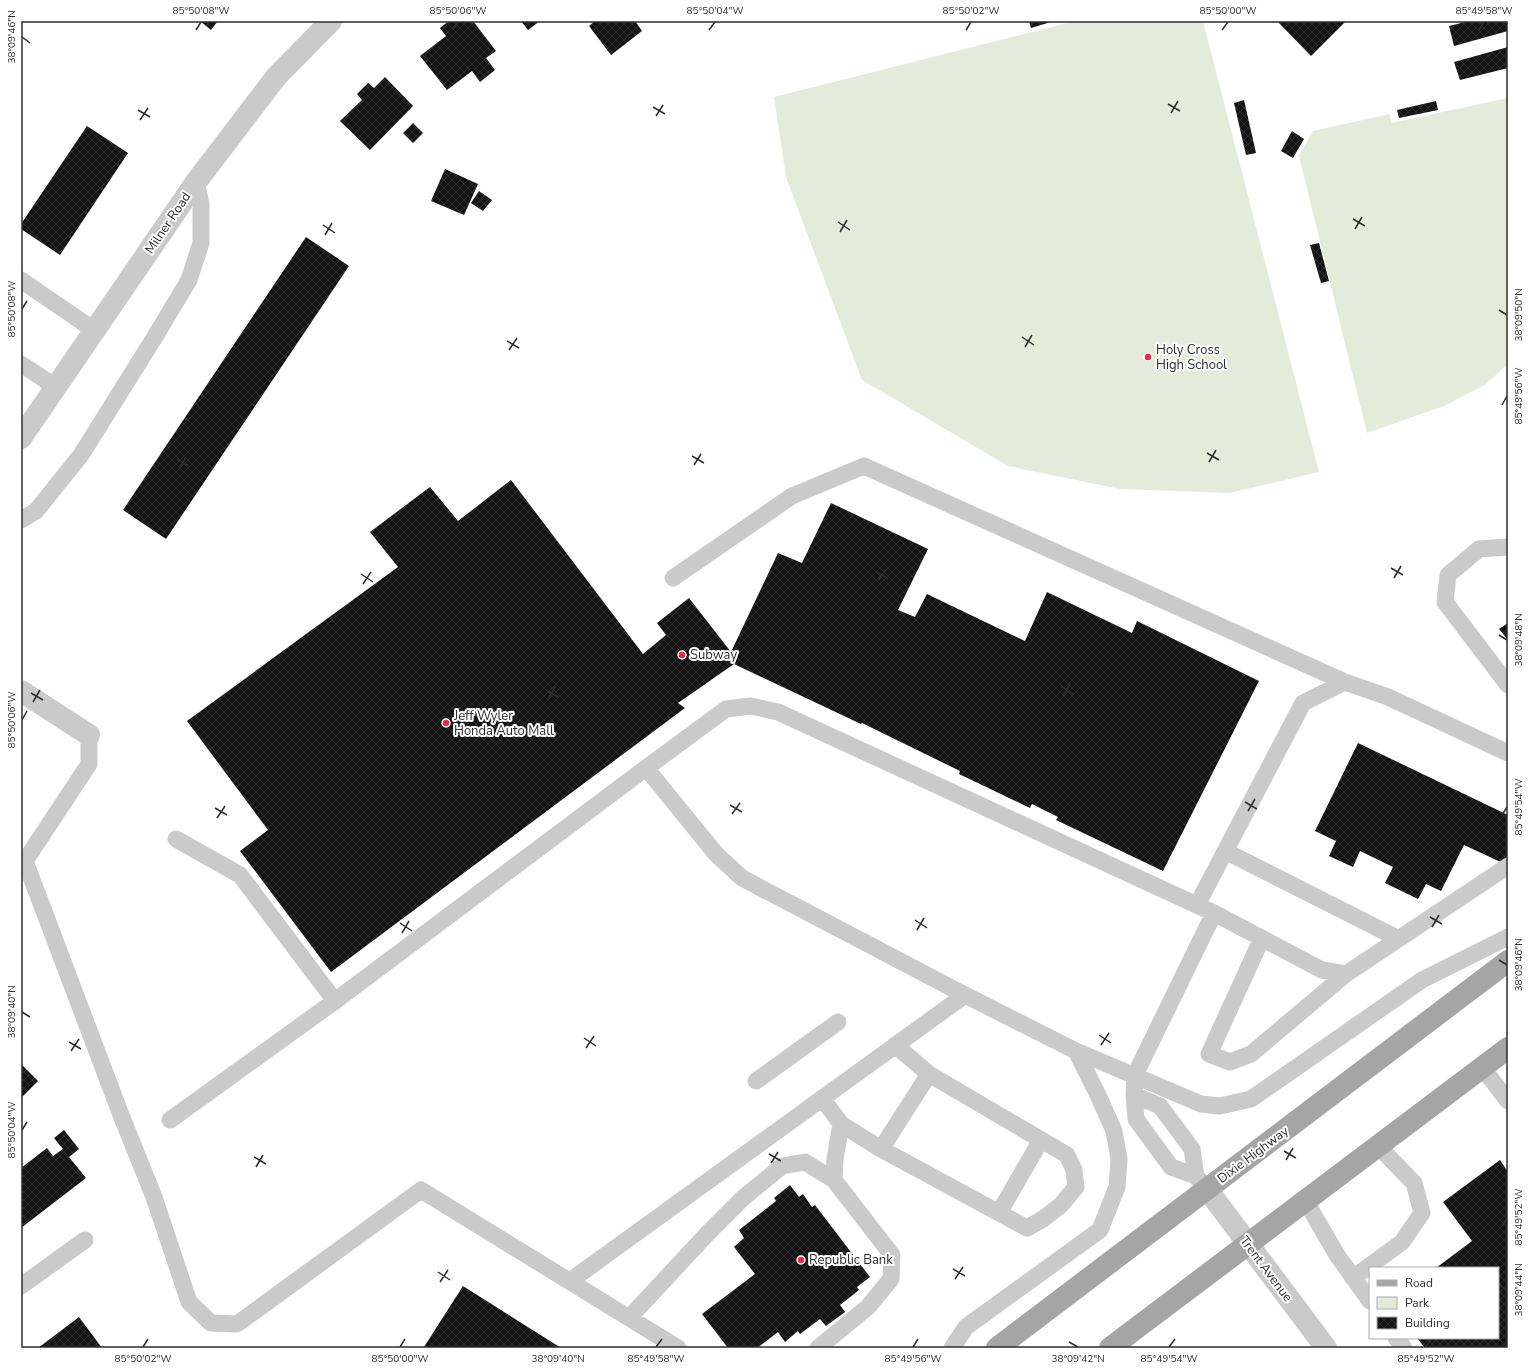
<svg xmlns="http://www.w3.org/2000/svg" width="1529" height="1369" font-family="'Nunito Sans',sans-serif">
<style>
.green{fill:#e4ebdb}
.building{fill:url(#building-cross-hatch)}
.lines{fill:none;stroke-linecap:round;stroke-linejoin:round}
.service{stroke:#cacaca;stroke-width:17}
.minor{stroke:#cacaca;stroke-width:22}
.primary{stroke:#a5a5a5;stroke-width:22}
.ticks{fill:none;stroke:#2d2d2d;stroke-width:1.5}
.poi-dot{fill:#e72d45;stroke:#fff;stroke-width:1.5}
.labels{text-anchor:middle;dominant-baseline:central;stroke-width:4;stroke-linejoin:round;paint-order:stroke}
.street-label{font-size:13px;fill:#2d2d2d;stroke:#fff}
.poi-label{font-size:13px;fill:#2d2d2d;stroke:#fff;text-anchor:start}
.neatline{fill:none;stroke:#2d2d2d;stroke-width:1.5}
.ticks-label{font-size:10px;text-anchor:middle;fill:#2d2d2d}
</style>
<defs>
<pattern id="building-cross-hatch" width="8" height="8" patternUnits="userSpaceOnUse"><rect width="8" height="8" fill="#141414"/><path d="M0 0l8 8M0 8l8-8" fill="none" stroke="#2e2e2e"/></pattern>
</defs>
<rect width="100%" height="100%" fill="#fff"/>
<path class="green" d="M1076,21H1203L1319,472L1230,493L1120,489L1008,466L862,380L786,177L774,97Z
M1508,98V364L1485,385L1444,406L1367,433L1299,156L1313,131L1390,114L1391,123Z"/>
<path class="building" d="M200,21H218L211,30Z
M449,21H473L496,51L486,58L495,70L480,82L472,71L447,90L420,56L446,36L440,28Z
M521,21H540L528,30Z
M595,21H635L642,31L611,55L589,26Z
M1029,21H1054L1031,28Z
M1277,21H1346L1311,56Z
M1469,21H1508V31L1454,46L1449,26Z
M1508,47V68L1460,80L1454,62Z
M385,77L413,106L370,150L340,121L362,100L357,94L368,83L374,88Z
M1244,100L1256,153L1246,155L1234,103Z
M1436,101L1438,110L1399,118L1397,110Z
M413,123L423,133L413,143L403,133Z
M87,126L128,153L60,255L21,229V224Z
M1292,131L1304,139L1293,158L1281,151Z
M445,169L478,184L464,215L431,201Z
M479,191L492,200L483,211L471,203Z
M306,237L349,266L166,539L123,510Z
M1319,243L1329,281L1321,283L1310,245Z
M511,480L643,654L666,635L657,623L689,598L731,652L778,553L802,563L831,503L928,549L898,610L915,617L927,594L1025,641L1047,592L1132,633L1137,621L1259,681L1163,871L1056,820L1058,817L1032,804L1030,808L959,774L960,771L862,723L861,724L734,664L678,703L685,708L331,972L240,851L268,830L187,721L398,567L370,532L430,487L458,521Z
M1508,623V640L1499,629Z
M1358,743L1508,815V863L1507,865L1464,845L1441,891L1426,884L1418,899L1385,883L1393,867L1360,851L1353,867L1329,856L1336,841L1315,831Z
M21,1064L38,1081L21,1098Z
M64,1130L79,1149L69,1157L86,1178L21,1228V1168L47,1148L53,1156L63,1149L54,1138Z
M1500,1160L1508,1172V1348H1425L1417,1338H1498V1268H1436L1472,1241L1443,1202Z
M790,1185L799,1197L803,1194L812,1207L815,1205L870,1277L857,1287L859,1290L840,1305L845,1312L826,1326L820,1319L800,1334L798,1331L785,1342L778,1332L757,1348H728L702,1314L755,1274L734,1247L744,1238L739,1230L776,1201L774,1198Z
M463,1286L561,1348H425L424,1347Z
M79,1317L102,1348H38Z"/>
<g class="lines">
<path class="service" d="M21,280L94,330
M21,364L56,387
M21,520L36,511L81,455L156,335L189,280L201,243V204L196,182
M1508,547L1479,549L1448,575L1445,602L1508,685
M673,578L792,496L864,466L1345,682
M89,735V764L25,861L121,1115L154,1197L189,1302L211,1323L237,1324L421,1190L678,1348
M646,768L726,709L751,706L778,712L1214,913L1135,1075L1134,1095L1136,1119L1171,1167L1196,1176L1207,1189
M176,839L240,875L335,1001
M1225,851L1399,939
M1197,905L1303,703L1345,682L1388,697L1508,753
M1214,913L1322,970L1346,974L1508,866
M1262,938L1209,1054L1230,1062L1251,1054L1346,974
M1482,1067L1508,1101
M756,1081L838,1022
M1134,1095L1160,1106L1192,1149L1196,1176
M822,1098L841,1124L835,1159L834,1180
M170,1120L335,1001L646,768L716,854L742,878L965,995L1076,1051L1201,1104L1220,1106L1251,1099L1422,980L1508,937
M841,1124L881,1149L1027,1228L1043,1219L1061,1205L1076,1187L1074,1170L1067,1155L929,1074L895,1045
M881,1149L929,1074
M1305,1200L1337,1255L1370,1301
M999,1213L1041,1140
M1353,1278L1402,1242L1422,1213L1414,1183L1378,1146
M570,1281L965,995
M21,1286L85,1240
M629,1318L708,1233L743,1198L782,1166L805,1162L834,1180L892,1255L891,1279L868,1307L818,1348
M1396,1338L1404,1348
M952,1348L966,1327L1100,1230L1117,1187L1119,1159L1114,1131L1098,1095L1076,1051"/>
<path class="minor" d="M21,438L196,182L276,77L331,21
M21,691L89,735
M1207,1189L1326,1348"/>
<path class="primary" d="M997,1348L1508,961
M1110,1348L1508,1048"/>
</g>
<path class="ticks" d="M196,30L201,22M453,30L458,22M709,30L715,22M966,30L971,22M1222,30L1228,22M1479,30L1484,22M22,37L30,43M1168,104L1180,111M653,107L665,114M138,110L150,117M1171,113L1178,101M656,116L663,105M140,120L148,108M1353,219L1365,226M838,222L850,230M323,225L335,233M1355,229L1362,217M840,232L847,220M325,235L332,223M22,309L27,301M1499,310L1507,315M1022,337L1034,345M507,341L519,348M1025,347L1032,335M509,350L517,338M1502,405L1507,396M1207,453L1219,460M692,456L704,463M177,459L189,466M1209,462L1216,450M694,465L701,454M179,469L186,457M1391,568L1403,575M876,571L888,579M361,574L373,582M1394,578L1401,566M878,581L886,569M363,584L371,572M1499,635L1507,640M1061,686L1073,694M546,690L558,697M31,693L43,700M1063,696L1070,684M548,699L555,687M33,702L40,690M22,720L27,711M1245,802L1257,809M730,805L742,812M215,808L227,815M1248,811L1255,799M732,814L740,803M1502,815L1507,807M217,818L225,806M1430,917L1442,924M915,920L927,928M400,923L412,931M1432,927L1439,915M917,930L924,918M402,933L409,921M1499,960L1507,965M22,1012L30,1017M1099,1035L1111,1043M584,1038L596,1046M69,1042L81,1049M1101,1045L1109,1033M586,1048L594,1036M71,1051L79,1039M22,1130L27,1122M1284,1151L1296,1158M769,1154L781,1161M254,1157L266,1164M1286,1160L1293,1148M771,1163L778,1152M256,1167L263,1155M1502,1226L1507,1217M953,1269L965,1276M438,1272L450,1280M955,1279L963,1267M440,1282L448,1270M1499,1285L1507,1290M549,1342L558,1347M1069,1342L1078,1347M143,1347L148,1339M400,1347L405,1339M656,1347L662,1339M913,1347L918,1339M1169,1347L1175,1339M1426,1347L1431,1339"/>
<g class="poi-dot">
<circle cx="1148" cy="357" r="4"/>
<circle cx="682" cy="655" r="4"/>
<circle cx="446" cy="723" r="4"/>
<circle cx="801" cy="1260" r="4"/>
</g>
<g class="labels">
<g class="street-label">
<text transform="translate(168 223) rotate(-56)">Milner Road</text>
<text transform="translate(1253 1155) rotate(-37)">Dixie Highway</text>
<text transform="translate(1266 1269) rotate(53)">Trent Avenue</text>
</g>
<g class="poi-label">
<text x="1156" y="350">Holy Cross<tspan x="1156" dy="15">High School</tspan></text>
<text x="690" y="655">Subway</text>
<text x="454" y="716">Jeff Wyler<tspan x="454" dy="15">Honda Auto Mall</tspan></text>
<text x="809" y="1260">Republic Bank</text>
</g>
</g>
<rect width="1529" height="1369" fill="none" stroke="#ffffff" stroke-width="44"/>
<rect x="1369" y="1267" width="130" height="72" fill="#ffffff" stroke="#ababab"/>
<rect x="1377" y="1280" width="20" height="6" fill="#a5a5a5" stroke="#ababab"/>
<text x="1405" y="1287" font-size="12" fill="#2d2d2d">Road</text>
<rect x="1377" y="1297" width="20" height="12" fill="#e4ebdb" stroke="#ababab"/>
<text x="1405" y="1307" font-size="12" fill="#2d2d2d">Park</text>
<rect x="1377" y="1317" width="20" height="12" fill="url(#building-cross-hatch)" stroke="#ababab"/>
<text x="1405" y="1327" font-size="12" fill="#2d2d2d">Building</text>
<rect x="22" y="22" width="1485" height="1325" class="neatline"/>
<g class="ticks-label">
<text x="201" y="14">85°50'08"W</text>
<text x="458" y="14">85°50'06"W</text>
<text x="715" y="14">85°50'04"W</text>
<text x="971" y="14">85°50'02"W</text>
<text x="1228" y="14">85°50'00"W</text>
<text x="1484" y="14">85°49'58"W</text>
<text transform="translate(11 37) rotate(-90)" y="4">38°09'46"N</text>
<text transform="translate(11 309) rotate(-90)" y="4">85°50'08"W</text>
<text transform="translate(1518 315) rotate(-90)" y="4">38°09'50"N</text>
<text transform="translate(1518 396) rotate(-90)" y="4">85°49'56"W</text>
<text transform="translate(1518 640) rotate(-90)" y="4">38°09'48"N</text>
<text transform="translate(11 720) rotate(-90)" y="4">85°50'06"W</text>
<text transform="translate(1518 807) rotate(-90)" y="4">85°49'54"W</text>
<text transform="translate(1518 965) rotate(-90)" y="4">38°09'46"N</text>
<text transform="translate(11 1012) rotate(-90)" y="4">38°09'40"N</text>
<text transform="translate(11 1130) rotate(-90)" y="4">85°50'04"W</text>
<text transform="translate(1518 1217) rotate(-90)" y="4">85°49'52"W</text>
<text transform="translate(1518 1290) rotate(-90)" y="4">38°09'44"N</text>
<text x="143" y="1362">85°50'02"W</text>
<text x="400" y="1362">85°50'00"W</text>
<text x="558" y="1362">38°09'40"N</text>
<text x="656" y="1362">85°49'58"W</text>
<text x="913" y="1362">85°49'56"W</text>
<text x="1078" y="1362">38°09'42"N</text>
<text x="1169" y="1362">85°49'54"W</text>
<text x="1426" y="1362">85°49'52"W</text>
</g>
</svg>
